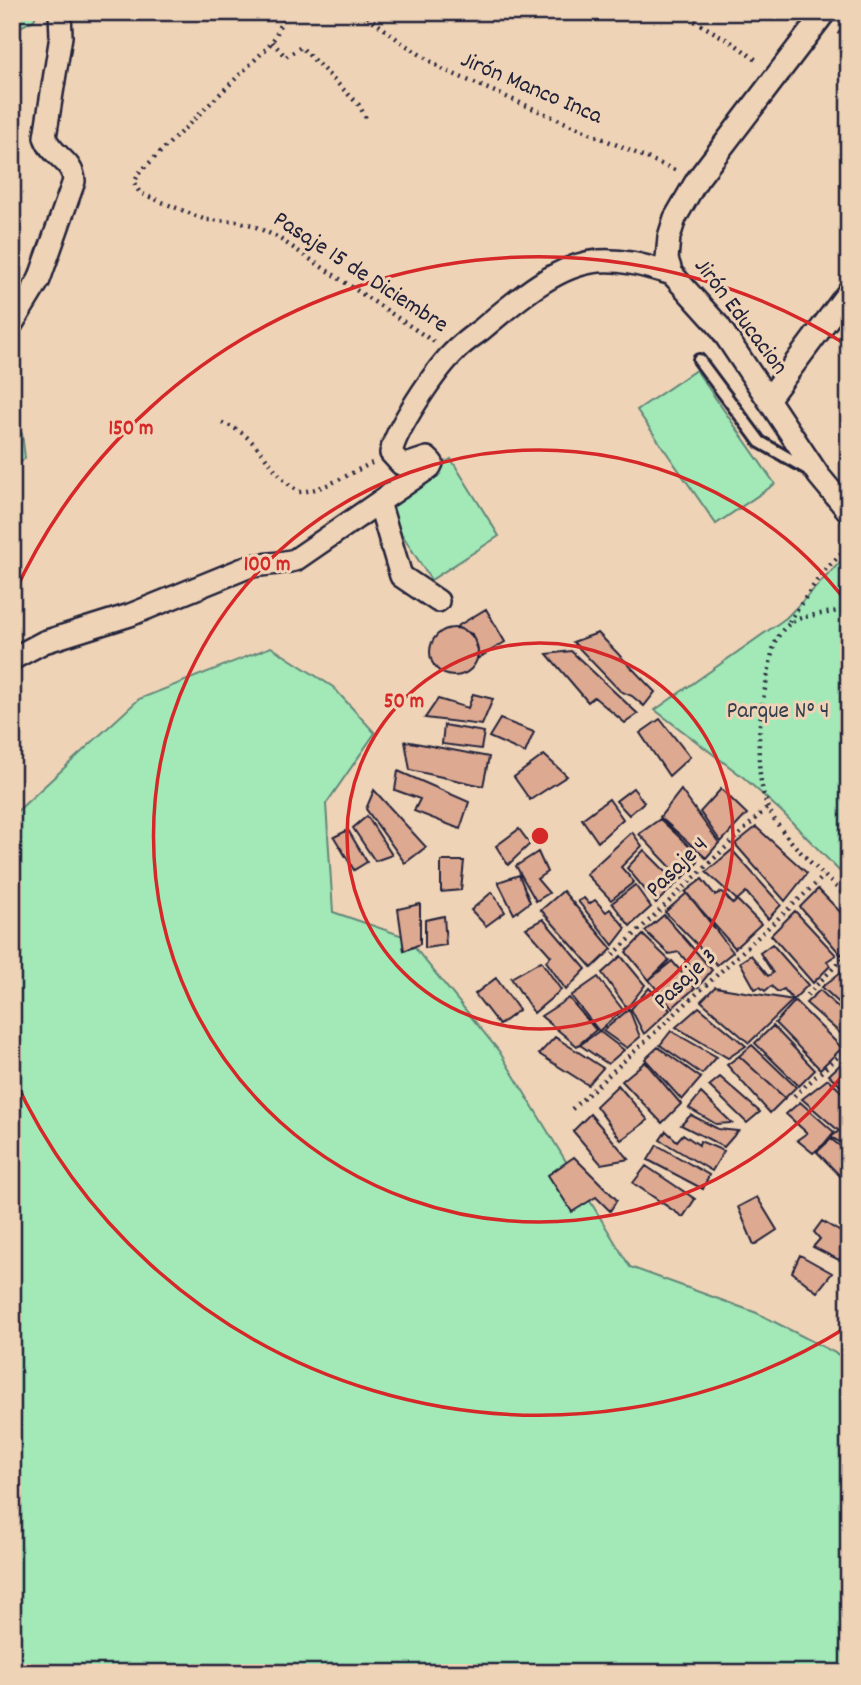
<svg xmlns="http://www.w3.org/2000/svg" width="861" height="1685" font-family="Dekko,sans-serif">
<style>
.green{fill:#a2e9b7;stroke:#628679;stroke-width:2}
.building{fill:#dda991;stroke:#22223b;stroke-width:2}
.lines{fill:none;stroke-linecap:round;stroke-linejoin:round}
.service-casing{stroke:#22223b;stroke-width:16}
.minor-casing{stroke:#22223b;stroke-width:26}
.path{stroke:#22223b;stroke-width:4.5;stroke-dasharray:2 5;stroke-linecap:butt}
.service{stroke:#efd3b6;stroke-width:10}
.minor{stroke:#efd3b6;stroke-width:21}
.ring{fill:none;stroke:#d62828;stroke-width:3.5}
.labels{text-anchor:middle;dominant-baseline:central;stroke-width:6;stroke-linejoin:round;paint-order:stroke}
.street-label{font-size:24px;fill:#22223b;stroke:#efd3b6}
.park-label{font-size:24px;fill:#35404e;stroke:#efd3b6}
.centre{fill:#d62828;stroke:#efd3b6;stroke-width:3.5}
.ring-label{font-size:21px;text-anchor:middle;font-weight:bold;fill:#d62828;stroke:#efd3b6;stroke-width:6;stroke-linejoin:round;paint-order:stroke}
</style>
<rect width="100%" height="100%" fill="#efd3b6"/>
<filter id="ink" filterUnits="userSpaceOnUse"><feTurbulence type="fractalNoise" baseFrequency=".0143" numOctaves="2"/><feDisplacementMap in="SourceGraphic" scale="14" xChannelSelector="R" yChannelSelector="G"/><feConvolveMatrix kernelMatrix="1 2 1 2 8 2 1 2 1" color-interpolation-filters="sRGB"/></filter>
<g filter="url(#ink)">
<path class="green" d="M12,12H37L34,20L20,27L12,39Z
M696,370L775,484L716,524L637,410Z
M12,423L22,434L25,458L12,471Z
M451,459L499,536L431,580L382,503Z
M849,553V881L782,812L743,777L655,710L786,618Z
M271,647L333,687L375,733L326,804L333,912L406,937L499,1051L630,1267L757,1313L849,1360V1673H12V816L139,699Z"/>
<path class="building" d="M486,609L505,642L477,659L478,650L472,634L456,627Z
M430 652a24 24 0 1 1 48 0a24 24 0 1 1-48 0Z
M598,633L655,692L644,706L632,696L620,691L573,642Z
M571,651L638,714L625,723L594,697L588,702L547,654Z
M473,694L493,699L482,725L425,718L438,699L468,708Z
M500,719L534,732L525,753L489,737Z
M660,719L690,757L669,776L640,733Z
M444,725L484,732L481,749L442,744Z
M405,741L489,757L483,786L410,770Z
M544,755L567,776L530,800L514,777Z
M398,771L469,802L460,829L414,811L420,799L395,790Z
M633,788L644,802L629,815L616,801Z
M721,789L747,814L721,842L700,812Z
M374,790L426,847L405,863L366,809Z
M681,790L719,843L706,858L660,817Z
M609,799L623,819L598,842L582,819Z
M367,816L392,855L375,861L353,828Z
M660,819L691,848L698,862L682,879L639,834Z
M756,827L807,873L785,901L735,844Z
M519,829L530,844L508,865L496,846Z
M348,830L367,862L354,870L334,837Z
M632,832L642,846L621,867L634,882L611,900L586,874Z
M644,850L677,883L656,903L627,868Z
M732,850L781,905L768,919L746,892L737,900L706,872Z
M538,852L547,872L537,879L549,893L536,901L516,866Z
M441,861H464L461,890L441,892Z
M519,875L530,902L514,914L498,882Z
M702,879L715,895L722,892L733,904L737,900L761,924L735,948L685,892Z
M635,885L651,907L630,926L612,903Z
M818,889L849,921V947L841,955L800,907Z
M563,891L612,949L592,968L541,910Z
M492,892L505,912L486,926L471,910Z
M687,893L733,952L717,965L665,912Z
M584,898L589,904L595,900L606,912L610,909L626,928L613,945L578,901Z
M420,904V944L404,951L398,909Z
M795,911L836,955L827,961L830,966L813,983L771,935Z
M664,915L712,970L698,987L692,978L697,974L679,952L669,954L645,931Z
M444,916L446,945L425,948V920Z
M543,919L586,969L566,990L546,961L551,956L526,928Z
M643,935L669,960L649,980L626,952Z
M772,944L808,985L793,1000L784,989L778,992L771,986L765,991L760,987L755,989L740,962L751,955L768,976L773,973L760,953Z
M621,956L645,985L627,1008L602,973Z
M541,961L561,990L534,1013L511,978Z
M672,961L695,988L672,1008L649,980Z
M841,972L849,979V1012L822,987Z
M598,977L623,1010L599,1031L571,996Z
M496,978L519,1010L499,1025L475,994Z
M715,987L793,1000L749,1043L701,1001Z
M649,988L670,1010L644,1034L631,1009Z
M820,990L849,1018V1036L840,1033L806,1003Z
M569,998L596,1030L577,1046L541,1016Z
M795,1001L842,1048L820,1069L775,1023Z
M699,1007L746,1046L728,1058L676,1027Z
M629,1009L640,1037L627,1048L603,1031Z
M773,1026L815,1070L799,1086L755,1043Z
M599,1031L624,1050L608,1064L580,1045Z
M671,1031L717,1057L702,1074L660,1045Z
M555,1037L603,1068L588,1085L539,1054Z
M752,1045L796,1087L785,1098L739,1056Z
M658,1047L701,1078L682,1100L645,1059Z
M739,1056L785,1098L770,1113L727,1065Z
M844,1061L849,1067V1094L829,1075Z
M645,1062L681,1104L662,1123L622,1081Z
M720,1077L760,1112L747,1123L709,1086Z
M828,1079L849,1099V1147L831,1137L839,1131L802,1099Z
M618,1085L648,1120L621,1140L596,1106Z
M701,1093L732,1123L716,1124L689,1108Z
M800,1102L834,1132L824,1144L813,1153L797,1140L807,1133L786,1114Z
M590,1114L629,1159L601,1164L573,1131Z
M691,1115L718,1129L738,1131L724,1147L681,1125Z
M666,1131L677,1141L683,1134L699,1145L700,1141L724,1151L712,1171L660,1140Z
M831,1139L849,1153V1172L843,1179L817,1152Z
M657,1145L709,1175L703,1189L648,1160Z
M574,1157L617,1200L610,1211L596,1197L572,1212L548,1175Z
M646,1166L695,1199L683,1217L633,1183Z
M757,1197L777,1230L754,1245L738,1207Z
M822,1221L849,1237V1247L839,1260L813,1247L820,1239L814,1232Z
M800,1255L832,1273L817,1292L792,1272Z"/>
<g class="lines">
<defs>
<path id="service" d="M699,360L760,442L809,470"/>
<path id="minor" d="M825,12L697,180L675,218L669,237L667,259L672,274L719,326L819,476L849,512
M12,324L39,280L74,181C73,160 51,156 45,137L61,36L60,12
M769,398L849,291
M379,502L401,576L438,601
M12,659L44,642L130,615L248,567C263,564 279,564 295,560L430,467L432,463L427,458L409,464H401L391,453C395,430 435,371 452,354C460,345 471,337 481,330C512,304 556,264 599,261C625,259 648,267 672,274"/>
</defs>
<use href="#service" class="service-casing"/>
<use href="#minor" class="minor-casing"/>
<path class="path" d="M284,12L276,36L267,48L139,173L134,183L140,193L206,220L236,221L252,225L277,237L434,342
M362,12L401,42L442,69L677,171
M684,12L691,19L736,45L759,62
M838,32L849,40
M272,42L286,57L301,47L359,105L368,122
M222,423C260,435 268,472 299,492C325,490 348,474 372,463
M849,608C830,615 802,613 788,625C772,637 771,661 767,679C759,715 753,772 768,807C780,837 825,876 849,899
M789,622L822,573L849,546
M613,955L768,807
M807,995L849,952
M794,1096L849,1047
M572,1109L824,876"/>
<use href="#service" class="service"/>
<use href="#minor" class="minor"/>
</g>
</g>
<g class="ring">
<circle cx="540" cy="836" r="193"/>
<path d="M848 1068A386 386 0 1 1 848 604"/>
<path d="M847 1327A579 579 0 0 1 13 1076M13 596A579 579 0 0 1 847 345"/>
</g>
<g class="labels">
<g class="street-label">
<text transform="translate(531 89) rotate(23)">Jirón Manco Inca</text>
<text transform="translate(360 273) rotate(33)">Pasaje 15 de Diciembre</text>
<text transform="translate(740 317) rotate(53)">Jirón Educacion</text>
<text transform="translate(678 868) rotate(-44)">Pasaje 4</text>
<text transform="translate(686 980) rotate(-43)">Pasaje 3</text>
</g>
<g class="park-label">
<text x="778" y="712">Parque N° 4</text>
</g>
</g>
<circle cx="540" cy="836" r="10" class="centre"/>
<g class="ring-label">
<text x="131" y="434">150 m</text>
<text x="267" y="570">100 m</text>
<text x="404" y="707">50 m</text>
</g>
<rect width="861" height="1685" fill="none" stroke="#efd3b6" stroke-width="42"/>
<rect x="21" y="21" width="819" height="1643" fill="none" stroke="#22223b" stroke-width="2.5" filter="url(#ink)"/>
</svg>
